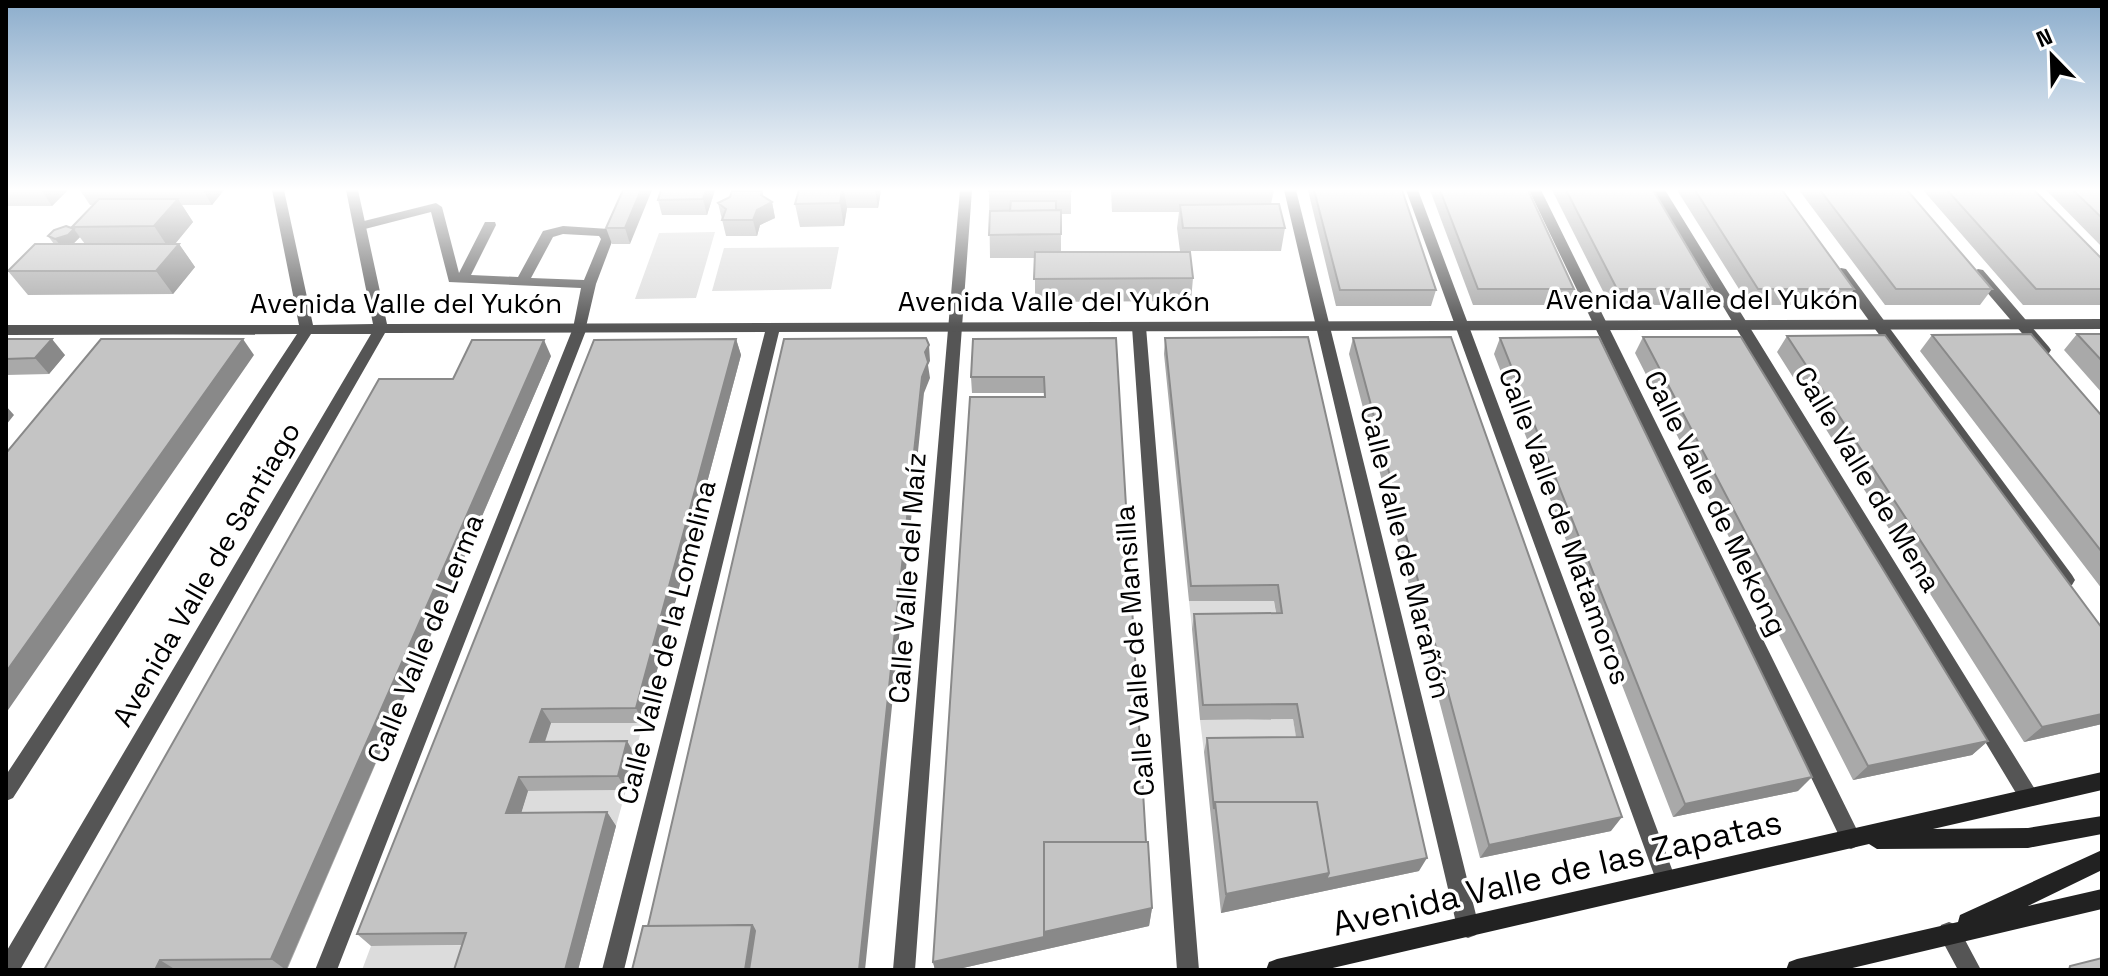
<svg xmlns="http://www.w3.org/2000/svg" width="2108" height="976" font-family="'Space Grotesk',sans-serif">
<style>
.green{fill:#dcdcdc}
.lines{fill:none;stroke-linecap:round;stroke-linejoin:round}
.service{fill:#555;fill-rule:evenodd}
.minor{fill:#555;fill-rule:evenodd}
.tertiary{fill:#555;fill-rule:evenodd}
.secondary{fill:#222;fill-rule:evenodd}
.wall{fill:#a9a9a9}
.shaded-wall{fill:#898989}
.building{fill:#c4c4c4;stroke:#898989;stroke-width:2}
.labels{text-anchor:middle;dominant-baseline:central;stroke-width:7;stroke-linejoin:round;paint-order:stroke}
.street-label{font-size:28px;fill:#000;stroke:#fff}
.near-street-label{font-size:34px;fill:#000;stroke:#fff}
</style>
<rect width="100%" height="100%" fill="#fff"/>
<path class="green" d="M715,232L696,298L635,299L659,233Z
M839,247L831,289L712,291L724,248Z
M1189,601H1274L1278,629H1192Z
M1293,719L1299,752H1204L1200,720Z
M551,723H643L635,755L540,756Z
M626,790L616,826L517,827L528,791Z
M478,945L470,970H362L371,946Z"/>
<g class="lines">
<path class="service" d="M436,203L442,207L459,273L485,222H495L496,225L471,275L518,277L543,231L563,226L609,229L613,239L596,284L585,331H575L573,328L581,288L449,282L431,212L361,230L355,226L356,223ZM563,234L599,236L601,239L584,280L531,278L553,237Z"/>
<path class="minor" d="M960,190H972L915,970H893Z
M1284,190H1296L1479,927L1476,935L1468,938L1460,935L1457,927Z
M1406,190H1418L1676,880L1673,887L1666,890L1659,887L1656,880Z
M1529,190H1541L1858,832L1861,839L1858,846L1851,849L1844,846Z
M1653,190H1665L2036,791L2039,797L2036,803L2029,806L2022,803Z
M1841,268L1846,269L2072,575L2075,580L2072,585H2060L1836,275L1834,272Z
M1978,269L1983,270L2049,347L2051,350L2049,353H2039L1973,276L1971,273Z
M1139,322L1146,327L1199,970H1177L1132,327Z
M580,323L587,328L337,970H315L573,328Z
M773,323L780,328L624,970H602L766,328Z
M1949,922L1957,925L1981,970H1958L1938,933L1941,925Z"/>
<path class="tertiary" d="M272,190H284L313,325L373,324L346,190H358L387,324L2102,319V329L385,333L20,970H6V952L371,334H311L13,798L6,801V775L297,334L6,335V325H299Z"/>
<path class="secondary" d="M2102,772V790L1933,829L2028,828L2102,816V834L2028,848L1877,849L1869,844L1324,970H1266L1269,962L1277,959Z
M2102,850V870L2028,906L2102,889V909L1844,970H1786L1789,962L1797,959L1958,922L1960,915Z"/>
</g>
<path class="wall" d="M6,190H68L52,206H6Z
M80,190H224L212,205H182L193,222L175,244H179L195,267L173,294L28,295L8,271L54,244L48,236L80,237L74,243L71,244H85L72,227L93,205H90Z
M623,190L630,244H612L606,228Z
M715,190L707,215H662L658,200Z
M799,190H881L878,208H847L844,226L800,227L795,204Z
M989,190H1071V214H1061V252L1193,278L1191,301L1035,302V258H990Z
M1111,190H1274L1271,204L1285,228L1281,251H1180L1177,228L1179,212H1112Z
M1308,190H1402L1436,290L1431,306H1336Z
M1430,190H1528L1574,289L1568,305H1473Z
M1552,190H1653L1712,289L1704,305H1610Z
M1677,190H1782L1854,289L1843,305H1749Z
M1799,190H1907L1992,289L1980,305H1885Z
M1923,190H2034L2102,259V305H2023Z
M2046,190H2102V247Z
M762,191L763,196L772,202L775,218L760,225L757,236H726L718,203Z
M2077,334H2102V393L2064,350Z
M1932,335L2102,416V589L1920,351Z
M1787,336L2102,628V724L2024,742L1777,352Z
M1643,337L1988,741L1972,755L1853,780L1635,353Z
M1116,338L1146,842L1152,908L1149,926L954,970H935L933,962L1045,397V393H972L971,377Z
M1165,338L1419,871L1221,913L1204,752L1207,738L1296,737L1293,719L1200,720L1192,629L1194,614L1276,613L1274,601H1189L1164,354Z
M1353,338L1611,831L1480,858L1349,354Z
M1500,338L1798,791L1673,817L1494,354Z
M6,339L65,355L49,374L6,375Z
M736,339L741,355L643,723H551L545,742L627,741L635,755L626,790L528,791L521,813L607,812L616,826L578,970H454L462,945L371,946L357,934Z
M551,356L287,970H44L453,379Z"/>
<path class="shaded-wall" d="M41,190H68L52,206Z
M203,190H224L212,205Z
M641,190H652L630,244L625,228Z
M706,190H715L707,215L703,199Z
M842,190H844L847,208L844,226L840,203Z
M875,190H881L878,208Z
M762,191L765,205L772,202L775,218L760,225L757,236L753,220Z
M178,199L193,222L170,250L154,226Z
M74,229L80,237L74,243L62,247L55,239Z
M179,244L195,267L173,294L156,271Z
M52,339L65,355L49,374L35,358Z
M243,339L254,355L6,713V672Z
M736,339L741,355L643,723L636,708Z
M544,340L551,356L286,970L271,959Z
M929,345L930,361L928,365L930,378L924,393L865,970H859L925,352Z
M6,406L14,415L6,425Z
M542,709L551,723L540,756L530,742Z
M2102,714V724L2024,742L2042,727Z
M627,741L635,755L626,790L618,776Z
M1988,741L1972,755L1853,780L1868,766Z
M519,777L528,791L517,827L506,813Z
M1812,777L1798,791L1673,817L1685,804Z
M607,812L616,826L578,970H565Z
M1622,817L1611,831L1480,858L1489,845Z
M1044,848L1152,908L1149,926L954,970H935L933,962Z
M1427,858L1419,871L1221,913L1226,894L1329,873Z
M752,925L761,943L757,970H745Z
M160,960L176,970H155Z"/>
<path class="building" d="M623,190H641L625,228H606Z
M661,190H706L703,199L658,200Z
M799,190H842L840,203L795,204Z
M989,190H1071V191H989Z
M1314,190H1402L1436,290H1340Z
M1440,190H1528L1574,289H1478Z
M1566,190H1653L1712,289H1617Z
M1695,190H1782L1854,289H1758Z
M1820,190H1907L1992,289H1896Z
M1947,190H2034L2102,259V289H2036Z
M2073,190H2102V218Z
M732,191H762L761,195L772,202L757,210L753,220H722L726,209L718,203L730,197Z
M99,199H178L154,226L72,227Z
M1011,201H1056V210L1010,211Z
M1279,204L1285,228H1183L1180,205Z
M1061,210V234L989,235L990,211Z
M66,226L74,229L68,235L55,239L48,236L54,230Z
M35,244H179L156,271H8Z
M1035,252H1190L1193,278L1034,279Z
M2031,334L2102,416V552L1932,335Z
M2077,334H2102V361Z
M1885,335L2102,628V714L2042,727L1787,336Z
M1308,337L1427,858L1326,879L1329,873L1317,802H1215L1214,809L1207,738L1303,737L1297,704L1203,705L1194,614L1282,613L1278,585L1191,586L1165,338Z
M1451,337L1622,817L1489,845L1353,338Z
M1599,337L1812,777L1685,804L1500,338Z
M1643,337H1741L1988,741L1868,766Z
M926,338L929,345L925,352L928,362L922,377L859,970H749L755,931L752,925L648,926L784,339Z
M1116,338L1146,842H1044V937L933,962L970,397H1045L1044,377H971L973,339Z
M6,339H52L35,358L6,359Z
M101,339H243L6,672V453Z
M736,339L636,708L542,709L530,742L627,741L618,776L519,777L506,813L607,812L565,970H454L466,933L357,934L594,340Z
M472,340H544L271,959L160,960L155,970H44L379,379H453Z
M1215,802H1317L1329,873L1226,894Z
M1044,842H1148L1152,908L1044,932Z
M752,925L745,970H632L643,926Z
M2102,958V970H2069L2070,966Z"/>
<linearGradient id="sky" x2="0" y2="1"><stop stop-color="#8cadcc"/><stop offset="0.58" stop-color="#fff"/><stop offset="1" stop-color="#fff" stop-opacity="0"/></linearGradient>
<rect width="2108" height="327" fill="url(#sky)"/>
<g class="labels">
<g class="street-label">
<text x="1702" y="299">Avenida Valle del Yukón</text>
<text x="1054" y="301">Avenida Valle del Yukón</text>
<text x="406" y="303">Avenida Valle del Yukón</text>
<text transform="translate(1868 479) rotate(59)">Calle Valle de Mena</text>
<text transform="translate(1716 503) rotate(64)">Calle Valle de Mekong</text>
<text transform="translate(1565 526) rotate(70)">Calle Valle de Matamoros</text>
<text transform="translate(1406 552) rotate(76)">Calle Valle de Marañón</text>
<text transform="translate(206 574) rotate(-60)">Avenida Valle de Santiago</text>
<text transform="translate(907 578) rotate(-86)">Calle Valle del Maíz</text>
<text transform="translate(425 638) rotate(-68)">Calle Valle de Lerma</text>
<text transform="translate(666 642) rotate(-76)">Calle Valle de la Lomelina</text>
<text transform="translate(1134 651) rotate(-94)">Calle Valle de Mansilla</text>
</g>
<g class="near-street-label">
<text transform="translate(1557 873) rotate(-13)">Avenida Valle de las Zapatas</text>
</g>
</g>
<rect width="2108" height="976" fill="none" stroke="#000000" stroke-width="16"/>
<g transform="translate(2052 56) rotate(337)" stroke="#ffffff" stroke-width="6" paint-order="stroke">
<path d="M0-6L14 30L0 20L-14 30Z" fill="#000000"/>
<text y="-12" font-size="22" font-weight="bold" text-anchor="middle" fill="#000000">N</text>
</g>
</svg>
